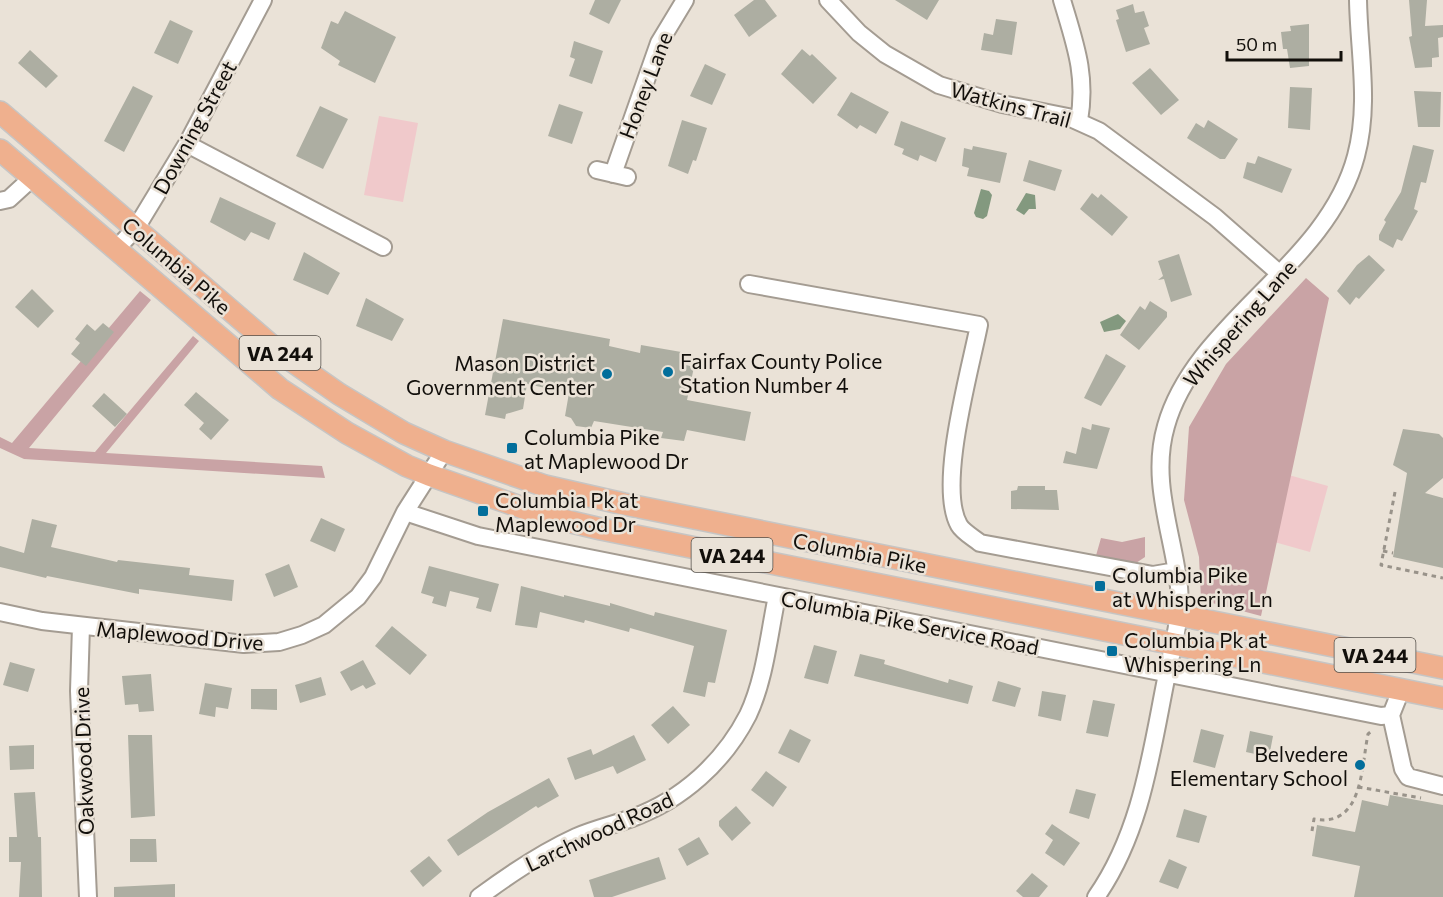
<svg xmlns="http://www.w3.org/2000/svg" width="1443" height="897" font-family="Commissioner,sans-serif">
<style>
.green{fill:#f0c9cb}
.forest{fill:#c9a3a5}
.water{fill:#83997f}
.building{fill:#adaea2}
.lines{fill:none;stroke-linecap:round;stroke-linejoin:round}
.minor-casing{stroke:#a49c92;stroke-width:20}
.major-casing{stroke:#c6c5c4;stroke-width:24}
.path{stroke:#99938a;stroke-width:3;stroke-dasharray:4.5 4.5;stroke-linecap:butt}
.minor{stroke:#fff;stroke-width:16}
.major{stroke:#efb08e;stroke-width:21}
.poi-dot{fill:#026e9b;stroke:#eae2d7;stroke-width:2}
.labels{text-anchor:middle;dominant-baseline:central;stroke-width:5;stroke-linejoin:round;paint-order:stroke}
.shield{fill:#eae2d7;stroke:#534e48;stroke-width:1.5}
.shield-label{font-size:20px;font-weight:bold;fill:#120f0b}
.street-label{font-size:21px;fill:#120f0b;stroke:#eae2d7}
.poi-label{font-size:21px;fill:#120f0b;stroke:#eae2d7;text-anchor:start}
</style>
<rect width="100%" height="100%" fill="#eae2d7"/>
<path class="green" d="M379,116L418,123L403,202L364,195Z
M1267,469L1328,486L1310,552L1249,535Z"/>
<path class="forest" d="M1306,278L1329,298L1261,616L1201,600L1199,557L1184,500L1189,427L1226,364Z
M140,291L151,300L29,448L95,452L193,336L199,341L106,453L322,466L325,478L24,459L0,448V437L12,443Z
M1145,537V557L1133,565L1095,559L1101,538L1122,542Z"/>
<path class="water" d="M981,189L989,191L992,195L987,216L983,219L976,217L974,213Z
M1026,193L1035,195L1036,209H1029L1024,215L1016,210Z
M1118,314L1126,321L1120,329L1104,332L1100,322Z"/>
<path class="building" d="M595,0H621L609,24L589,14Z
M754,0H765L777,16L749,37L734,15Z
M895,0H939L927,20Z
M1409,0H1427L1425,26L1443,25V37L1438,38L1439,57L1432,58V67L1415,68L1409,37L1412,36Z
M1133,4L1135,13L1144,11L1149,26L1144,28L1150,44L1126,52L1116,20L1119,19L1116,10Z
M345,11L396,37L375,83L338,65L340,61L321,48L331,21L338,24Z
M996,19L1017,22L1012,55L981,50L984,33L993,35Z
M170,20L193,31L178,64L154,53Z
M1309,24V66L1290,68L1287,49H1283L1281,32L1291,31L1290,26Z
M574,41L603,51L592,84L569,76L575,59L570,57Z
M802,49L810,56L812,54L837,78L813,104L781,74Z
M30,50L58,76L46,88L18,63Z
M705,64L726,74L712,105L690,96Z
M1150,68L1179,100L1161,115L1132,83Z
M133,86L153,96L124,152L104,141Z
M1290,87L1312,88L1310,130L1288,128Z
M1414,91L1441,92L1440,127H1418Z
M851,92L889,112L876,134L860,125L857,129L837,115Z
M559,104L583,112L572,144L548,136Z
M320,106L348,119L323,169L296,156Z
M682,120L707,128L696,161L693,160L688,174L668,166Z
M1208,120L1238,139L1225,159H1220L1187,138L1196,123L1204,128Z
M901,121L946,138L936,162L920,155L918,161L902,154L904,149L894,145Z
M1413,145L1434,150L1426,183L1421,182L1414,209L1418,211L1402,241L1397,239L1393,248L1379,240V235L1386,222L1384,220L1401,192Z
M973,146L1007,153L1000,183L967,176L969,168L962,166L964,148L972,150Z
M1258,156L1292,169L1282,193L1243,178L1247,162L1255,164Z
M1029,160L1062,170L1055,191L1023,181Z
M1092,193L1098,198L1101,194L1128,217L1112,236L1080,209Z
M220,197L276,223L269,240L251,232L245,241L210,222Z
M304,252L340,273L328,295L293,280Z
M1179,254L1192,295L1171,302L1164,279L1158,280L1163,276L1158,261Z
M1369,255L1385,270L1359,299L1356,297L1350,305L1337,291L1357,265Z
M32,289L54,311L38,328L15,307Z
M366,298L404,319L392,341L356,326Z
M1150,301L1167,312V317L1139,350L1120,335L1140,306L1145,310Z
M503,319L610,339L609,346L640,353L641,345L687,353L686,365L694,367L687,400L751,412L745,441L687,430L684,441L661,438L663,432L594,421L591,428L576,426L571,418L565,416L569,393L527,384L523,409L506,414L505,419L485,415Z
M103,323L114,332L86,366L71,354L80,343L75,339L87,324L95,331Z
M1106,354L1126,366L1101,406L1084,398Z
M196,392L229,420L211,440L199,429L204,423L184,405Z
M104,393L127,414L115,427L92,406Z
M1092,424L1110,428L1097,469L1063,463L1066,451L1076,454L1082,427L1091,430Z
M1403,429L1439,434L1443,438V478L1425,493L1443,498V568L1393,557L1407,473L1393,465Z
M1018,486H1045V490H1057L1059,510L1011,509V491L1017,490Z
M321,518L345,529L335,552L310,541Z
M32,519L57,525L51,547L117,562L118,560L190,568L189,575L234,580L232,601L139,589V594L47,576L46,578L0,567V546L24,553Z
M289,564L298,587L274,597L265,574Z
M429,566L499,584L491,612L476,608L479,598L450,591L446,607L432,603L434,597L421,593Z
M521,586L564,597V595L610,606V603L654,616L655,612L727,630L715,683L708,682L705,697L683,692L694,646L630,628L629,632L585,620L584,623L540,612L537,628L515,625Z
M392,626L427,655L410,675L375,646Z
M814,645L837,651L828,684L804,678Z
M860,654L885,660L884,664L948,683L949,679L973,686L968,704L854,676Z
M363,660L376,684L366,689L363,685L351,691L340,672Z
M10,662L35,669L28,692L3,685Z
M151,674L154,711L139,712L138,704L125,705L122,676Z
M321,677L326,695L300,703L295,685Z
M998,681L1021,688L1015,707L992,701Z
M205,683L232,688L228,709L216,707L215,717L199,714Z
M251,689H277V710L251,709Z
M1042,691L1066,695L1061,721L1038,716Z
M1093,700L1115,704L1108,737L1086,733Z
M673,706L690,725L668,744L651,725Z
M790,729L811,740L799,763L778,753Z
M1201,729L1224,735L1215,768L1193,762Z
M1250,731L1273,736L1269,757L1246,752Z
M128,735H152L155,816L131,818Z
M634,735L646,760L617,774L613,766L575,780L567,758L591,749L593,755Z
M34,745V769L10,770L9,746Z
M766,771L787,787L773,807L751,790Z
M549,778L559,796L538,808L536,806L458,856L447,840L488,812Z
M1076,789L1096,794L1089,819L1069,813Z
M35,792L38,837H41L42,897H19L21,862H9V837H17L14,793Z
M1390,795L1443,805V897H1354L1360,866L1312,856L1317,825L1355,832L1362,800L1388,806Z
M736,806L751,823L732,841L719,826V821Z
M1184,809L1207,816L1199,843L1176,837Z
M1052,824L1080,843L1064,866L1045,853L1053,840L1045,834Z
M699,837L709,854L687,866L678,849Z
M130,839H156L157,862H130Z
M429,856L442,871L423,887L410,871Z
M659,857L666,879L612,897H594L589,880Z
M1169,859L1187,867L1178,889L1159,882Z
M1032,873L1048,886L1039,897H1023L1016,891Z
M175,884V897H114V887Z"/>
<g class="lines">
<defs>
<path id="minor" d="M828,0L859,33L885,54L939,85L1002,104L1068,117L1099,131L1215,217L1280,274
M1062,0C1075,44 1087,75 1079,121
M187,144L383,247
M597,170L627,177
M613,174L659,43L685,0
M0,201L9,199L32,178
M116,249L136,228L187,144L263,0
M749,284L979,325C970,371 937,486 959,525C963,532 974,538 980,543L1153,575L1176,571
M405,512L478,536L1381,716L1391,715L1401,690
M0,612L42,621L244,644L279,642L302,635L324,625L358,597L373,577L405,512L444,451
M81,626L79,691L88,897
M1391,715L1403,769L1408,777L1443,786
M479,897C510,874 541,853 576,837C594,829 613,825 632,818C682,800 724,762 748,715C765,679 769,634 777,596
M1096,897C1141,833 1151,754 1166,679C1172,649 1182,617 1179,587C1173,533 1150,481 1166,426C1195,322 1327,266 1356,156C1370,104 1359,53 1358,0"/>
<path id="major" d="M0,112L279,352L339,394L404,433L444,451L545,486L624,504L1443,668
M0,150L280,389L347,433L407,466L429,475L546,516L601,529L1443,698"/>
</defs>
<use href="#minor" class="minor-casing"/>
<use href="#major" class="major-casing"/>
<path class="path" d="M1395,492L1381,565L1443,578
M1383,551L1393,553
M1358,787L1421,798
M1312,831L1314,819C1363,828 1361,768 1368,734L1373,730"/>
<use href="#minor" class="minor"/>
<use href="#major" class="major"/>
</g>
<g class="poi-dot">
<circle cx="668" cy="372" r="6"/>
<circle cx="607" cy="374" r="6"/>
<rect x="506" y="442" width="12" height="12" rx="3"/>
<rect x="477" y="505" width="12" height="12" rx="3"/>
<rect x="1094" y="580" width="12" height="12" rx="3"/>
<rect x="1106" y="645" width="12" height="12" rx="3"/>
<circle cx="1360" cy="765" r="6"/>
</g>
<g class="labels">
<g class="shield">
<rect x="239.5" y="336" width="81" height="34" rx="4.5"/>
<rect x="691.5" y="538" width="81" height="34" rx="4.5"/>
<rect x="1334.5" y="638" width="81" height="34" rx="4.5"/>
</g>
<g class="shield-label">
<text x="280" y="353">VA 244</text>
<text x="732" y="555">VA 244</text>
<text x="1375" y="655">VA 244</text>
</g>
<g class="street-label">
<text transform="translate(645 85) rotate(-69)">Honey Lane</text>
<text transform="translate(1011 104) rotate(15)">Watkins Trail</text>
<text transform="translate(194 127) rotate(-61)">Downing Street</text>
<text transform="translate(177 265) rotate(41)">Columbia Pike</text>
<text transform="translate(1239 323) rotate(-49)">Whispering Lane</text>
<text transform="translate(860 552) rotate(11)">Columbia Pike</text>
<text transform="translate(910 622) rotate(11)">Columbia Pike Service Road</text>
<text transform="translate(180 635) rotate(5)">Maplewood Drive</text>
<text transform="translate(83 761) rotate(-92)">Oakwood Drive</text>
<text transform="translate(599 831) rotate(-25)">Larchwood Road</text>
</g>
<g class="poi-label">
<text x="680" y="360">Fairfax County Police<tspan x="680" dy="24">Station Number 4</tspan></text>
<text x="595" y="362" text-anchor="end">Mason District<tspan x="595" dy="24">Government Center</tspan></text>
<text x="524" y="436">Columbia Pike<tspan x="524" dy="24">at Maplewood Dr</tspan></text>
<text x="495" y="499">Columbia Pk at<tspan x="495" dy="24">Maplewood Dr</tspan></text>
<text x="1112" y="574">Columbia Pike<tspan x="1112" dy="24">at Whispering Ln</tspan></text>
<text x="1124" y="639">Columbia Pk at<tspan x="1124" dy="24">Whispering Ln</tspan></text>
<text x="1348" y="753" text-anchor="end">Belvedere<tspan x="1348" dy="24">Elementary School</tspan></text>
</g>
</g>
<path d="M1227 51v9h114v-9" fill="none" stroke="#120f0b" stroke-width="3"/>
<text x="1236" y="51" font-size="18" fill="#120f0b" stroke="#eae2d7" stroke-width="4.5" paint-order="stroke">50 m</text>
</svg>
